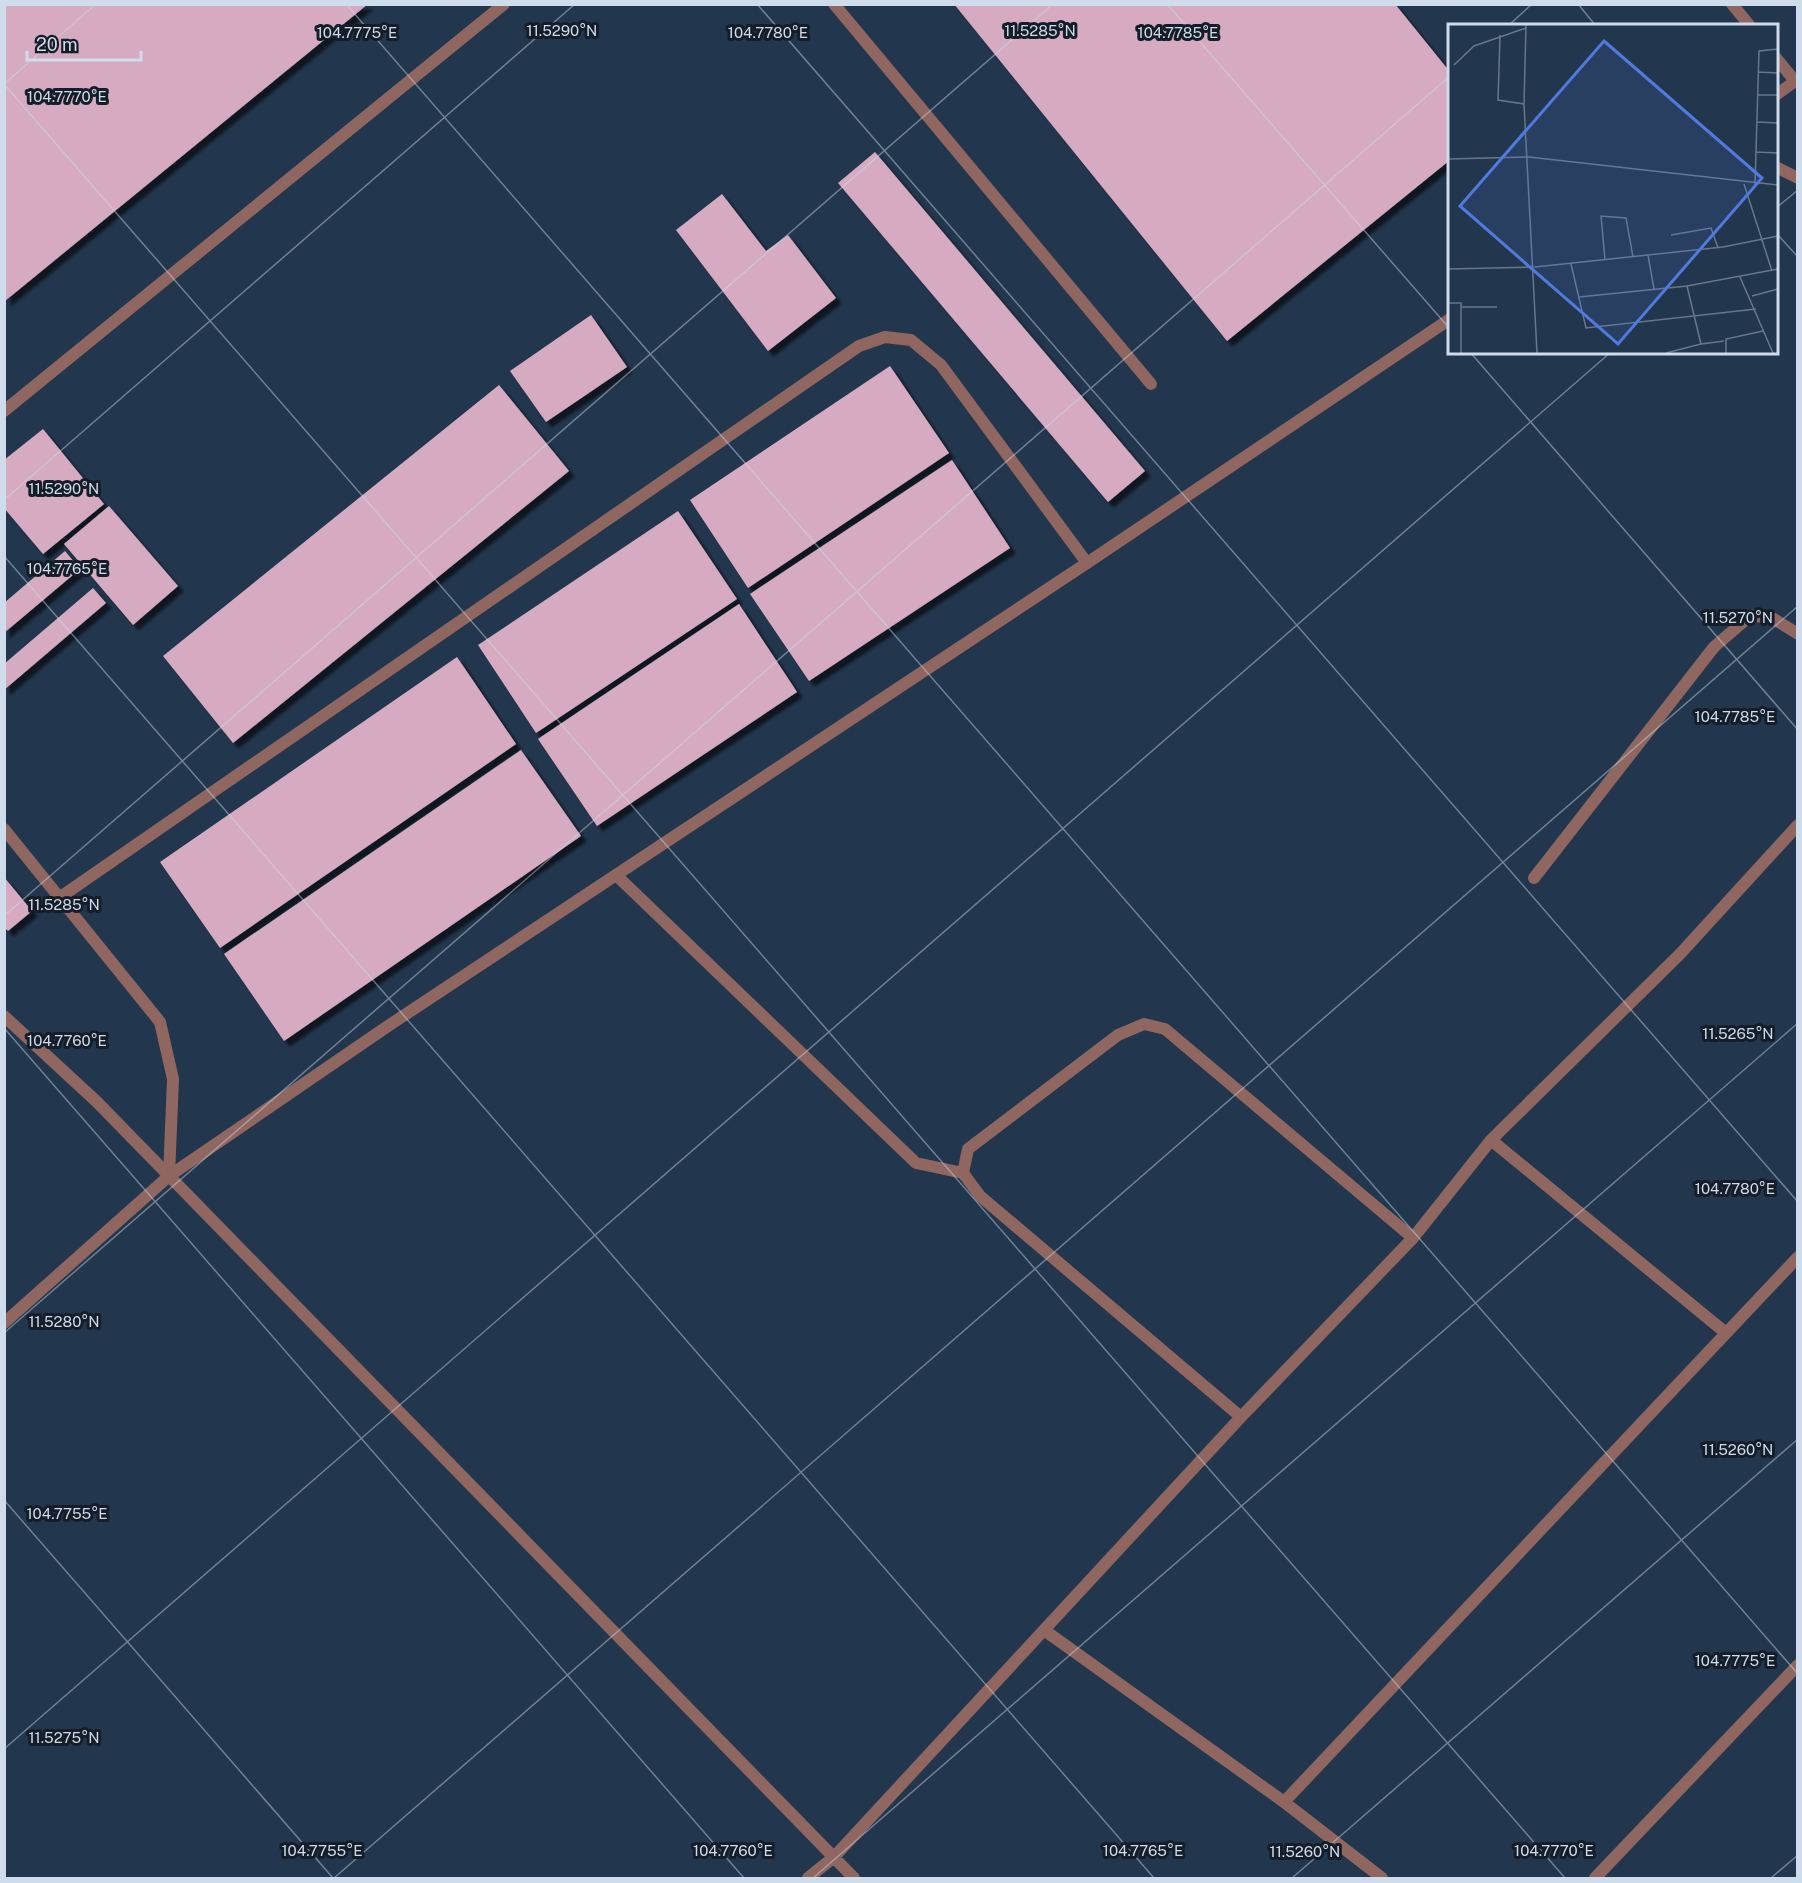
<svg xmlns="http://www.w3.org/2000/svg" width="1802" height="1883" font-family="'Public Sans',sans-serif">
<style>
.building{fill:#d6abc1;filter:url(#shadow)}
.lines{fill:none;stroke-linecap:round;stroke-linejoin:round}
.service{stroke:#8f6660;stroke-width:12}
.minor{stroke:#8f6660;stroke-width:12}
.ticks{fill:none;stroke:#cfdceb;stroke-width:1.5;stroke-opacity:0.45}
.inset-road{fill:none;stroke:#67788c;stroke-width:1.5}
.view{fill:#5279de;fill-opacity:0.15;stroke:#5279de;stroke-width:3}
.inset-edge{fill:none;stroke:#cfdceb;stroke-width:3}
.ticks-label{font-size:15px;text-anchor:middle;fill:#cfdceb;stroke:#141d28;stroke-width:6;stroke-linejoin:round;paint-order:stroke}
</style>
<defs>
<filter id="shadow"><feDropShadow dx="5.5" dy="5.5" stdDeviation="1.5" flood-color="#0009"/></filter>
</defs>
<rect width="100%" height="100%" fill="#22364d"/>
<path class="building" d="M5,4H368L5,301Z
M954,4H1395L1450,72V160L1227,341Z
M875,152L1145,471L1108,502L838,183Z
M722,194L766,251L788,235L836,298L768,351L676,230Z
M591,315L627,367L546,422L510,371Z
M890,366L949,453L748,588L690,500Z
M499,385L569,471L233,743L163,656Z
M43,429L104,504L43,554L4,508V460Z
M952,460L1010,548L809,681L750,594Z
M109,506L178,586L133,625L64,544Z
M678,511L737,599L536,733L478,645Z
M65,551L80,569L4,633V603Z
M93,588L106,603L4,690V664Z
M739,604L797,692L597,826L538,739Z
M457,657L516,744L220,948L160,862Z
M521,750L581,836L284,1041L224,954Z
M4,877L32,911L8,931L4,927Z"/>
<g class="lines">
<path class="service" d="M834,4L1151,384
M4,411L504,4
M4,829L160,1022L173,1079L169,1176
M616,875L916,1163L963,1173
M59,898L859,346L885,337L911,340L941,365L1087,563"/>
<path class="minor" d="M1732,4L1750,26
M1776,58L1795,81
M1776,95L1798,79
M1776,167L1798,178
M1534,878L1714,647L1751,615L1774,619L1798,634
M4,1016L97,1102L854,1878
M1491,1140L1726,1333
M4,1323L169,1176L388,1026L1087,563L1450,319
M1241,1417L980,1196L963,1173L968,1149L1118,1035L1144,1024L1165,1029L1413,1238
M1044,1630L1284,1802L1382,1878
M1284,1802L1798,1257
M808,1878L834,1857L1241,1417L1413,1238L1491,1140L1680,954L1798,825
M1595,1878L1798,1665"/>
</g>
<path class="ticks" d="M346,4L1798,1674M757,4L1798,1202M1167,4L1450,329M1578,4L1596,26M1508,26L1532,4M4,84L1565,1878M4,84L96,4M1776,208L1798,190M1776,233L1798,257M1470,352L1798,730M4,500L575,4M4,556L1154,1878M4,916L1053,4M4,1028L744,1878M4,1333L1450,76M4,1500L333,1878M4,1749L1611,352M334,1878L1798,606M813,1878L1798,1023M1292,1878L1798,1439M1771,1878L1798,1855"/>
<g transform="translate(1448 24)">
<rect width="330" height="330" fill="#22364d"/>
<path class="inset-road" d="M78,1L76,80L89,329M52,11L50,76L76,80M6,41L26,22L78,4M310,48L330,49M310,71H330M309,98L330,99M308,128L330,129M0,135L81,133L330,161M296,160L324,247M307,161L311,27L330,25M223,211L263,204L270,224M200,231L206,265M157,236L153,192L178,194L185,233M123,240L138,304L308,285M0,245L87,243L275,223L330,212M292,253L325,329M304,272L330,265M131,273L239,262L330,245M0,279H13V329M13,283H49M253,320L276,317M218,329L253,320L239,262M278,329V315L315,307"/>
<path class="view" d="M156,17L314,154L170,320L12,182Z"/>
<rect width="330" height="330" class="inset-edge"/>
</g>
<g class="ticks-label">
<text x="562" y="36">11.5290°N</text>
<text x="1040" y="36">11.5285°N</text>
<text x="357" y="38">104.7775°E</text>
<text x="768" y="38">104.7780°E</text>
<text x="1178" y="38">104.7785°E</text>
<text x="67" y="102">104.7770°E</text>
<text x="64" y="494">11.5290°N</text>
<text x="67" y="574">104.7765°E</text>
<text x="1738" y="623">11.5270°N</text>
<text x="1735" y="722">104.7785°E</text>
<text x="64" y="910">11.5285°N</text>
<text x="1738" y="1039">11.5265°N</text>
<text x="67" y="1046">104.7760°E</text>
<text x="1735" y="1194">104.7780°E</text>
<text x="64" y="1327">11.5280°N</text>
<text x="1738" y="1455">11.5260°N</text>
<text x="67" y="1519">104.7755°E</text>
<text x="1735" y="1666">104.7775°E</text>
<text x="64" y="1743">11.5275°N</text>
<text x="322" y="1856">104.7755°E</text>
<text x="733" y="1856">104.7760°E</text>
<text x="1143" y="1856">104.7765°E</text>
<text x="1554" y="1856">104.7770°E</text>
<text x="1305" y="1857">11.5260°N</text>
</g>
<rect width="1802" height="1883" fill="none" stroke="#cfdceb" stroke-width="12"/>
<path d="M27 51v9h114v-9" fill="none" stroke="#cfdceb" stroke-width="3"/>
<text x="36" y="51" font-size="18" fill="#cfdceb" stroke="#141d28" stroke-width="4.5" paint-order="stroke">20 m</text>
</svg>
